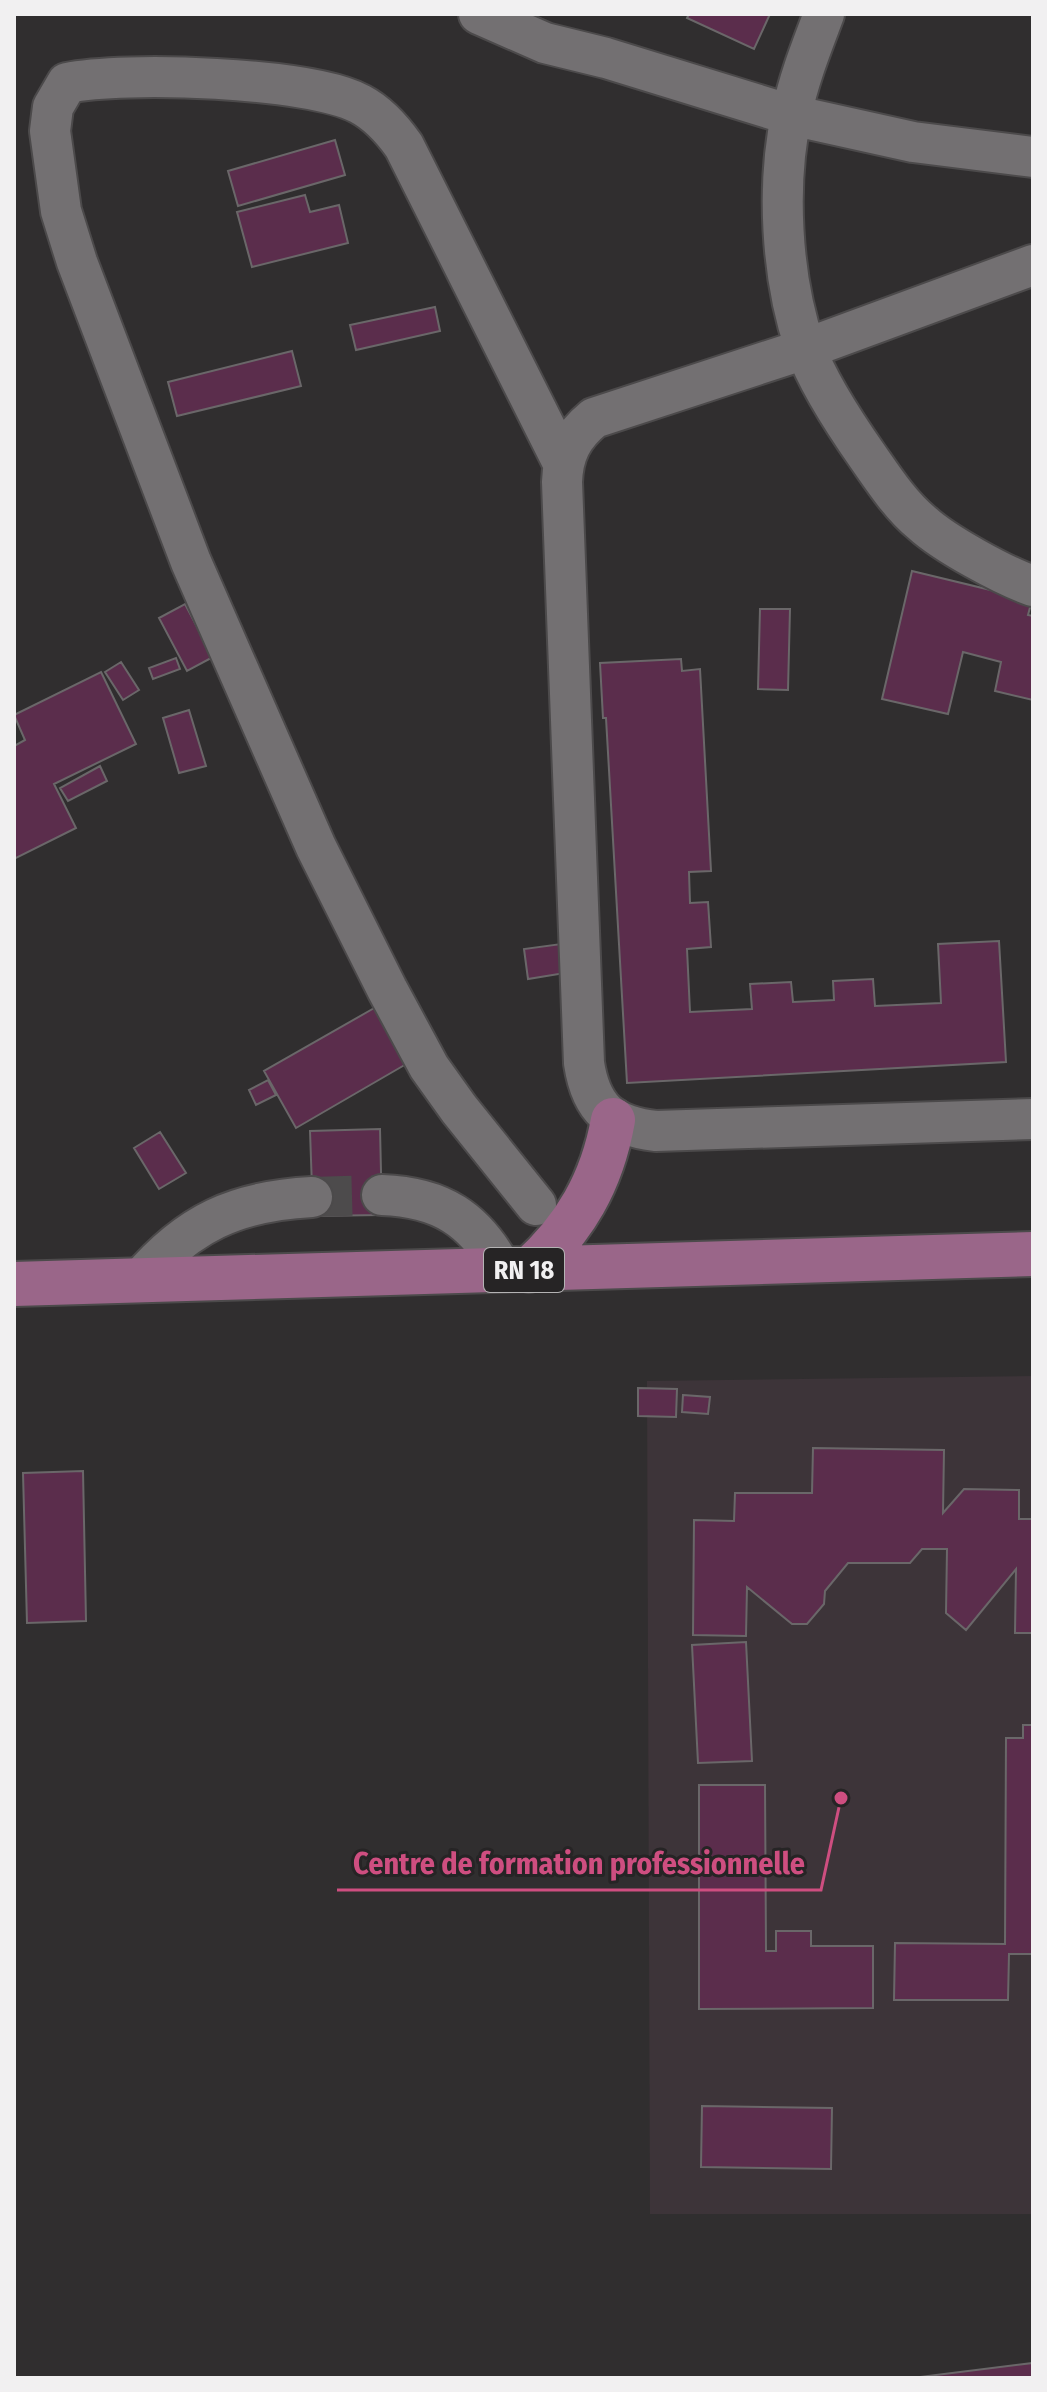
<svg xmlns="http://www.w3.org/2000/svg" width="1047" height="2392" font-family="'Fira Sans Condensed',sans-serif">
<style>
.built{fill:#3d3439}
.building{fill:#5b2d4c;stroke:#6a6769;stroke-width:2}
.lines{fill:none;stroke-linecap:round;stroke-linejoin:round}
.minor-tunnel{stroke:#4d4b4c;stroke-width:40;stroke-dasharray:40 20;stroke-linecap:butt}
.minor-casing{stroke:#4c4a4b;stroke-width:44}
.major-casing{stroke:#4c4a4b;stroke-width:48}
.minor{stroke:#737072;stroke-width:40}
.major{stroke:#9a6689;stroke-width:44}
.labels{text-anchor:middle;dominant-baseline:central;stroke-width:6;stroke-linejoin:round;paint-order:stroke}
.shield{fill:#262425;stroke:#b4b3b4;stroke-width:2}
.shield-label{font-size:26px;font-weight:bold;fill:#f1f0f1}
.leader{fill:none;stroke:#ce4e80;stroke-width:3}
.callout-dot{fill:#ce4e80;stroke:#262425;stroke-width:3}
.callout-label{font-size:30px;text-anchor:middle;font-weight:bold;fill:#ce4e80;stroke:#262425;stroke-width:6;stroke-linejoin:round;paint-order:stroke}
</style>
<rect width="100%" height="100%" fill="#302e2f"/>
<path class="built" d="M1033,1376V2214H650L647,1381Z"/>
<path class="building" d="M689,14H770L754,49L687,18Z
M335,140L345,175L238,206L228,171Z
M305,195L310,212L339,205L348,243L252,267L237,212Z
M435,307L440,331L356,350L350,325Z
M292,351L301,386L177,416L168,382Z
M912,571L1032,600L1028,615L1033,616V700L995,691L1001,662L963,652L948,714L882,699Z
M185,604L213,657L187,671L159,618Z
M760,609H790L788,690L758,689Z
M176,658L180,669L153,679L149,668Z
M681,659L682,671L700,669L711,871L689,872L690,903L708,902L711,947L687,949L690,1012L752,1009L750,984L791,982L793,1002L834,1000L833,981L873,979L875,1006L941,1003L938,944L999,941L1006,1062L627,1083L606,718H603L600,663Z
M121,662L139,690L123,700L105,672Z
M101,672L136,744L54,784L76,828L14,859V746L25,740L14,715Z
M189,710L206,766L179,773L163,718Z
M100,766L107,781L68,801L60,788Z
M561,944L565,973L528,979L524,949Z
M376,1007L408,1063L296,1128L264,1071Z
M268,1080L276,1095L256,1105L249,1090Z
M380,1129L382,1215L313,1216L310,1131Z
M160,1132L186,1173L159,1189L134,1148Z
M638,1388L677,1389L676,1417L638,1416Z
M683,1395L710,1397L708,1414L682,1412Z
M813,1448L944,1450L943,1513L964,1489L1019,1490V1519H1033V1633H1015L1016,1569L966,1630L946,1613L947,1549H922L910,1563H848L825,1591L824,1604L807,1624H792L747,1587L746,1636L693,1635L694,1520L734,1521L735,1493H812Z
M83,1471L86,1621L27,1623L23,1473Z
M746,1642L752,1761L698,1763L692,1645Z
M1023,1725H1033V1954H1009L1008,2000H894L895,1943L1005,1944L1006,1738H1023Z
M699,1785H765L766,1951H776V1931H811V1946H873V2008L699,2009Z
M702,2106L832,2108L831,2169L701,2167Z
M1033,2363V2378H912Z"/>
<g class="lines">
<path class="minor-tunnel" d="M312,1197L382,1195"/>
<defs>
<path id="minor" d="M479,14L545,43L606,58L791,115L913,142L1033,157
M824,14C812,46 799,78 792,112C776,184 781,277 805,347C817,381 847,427 868,457C884,480 901,506 922,523C945,544 1004,576 1033,586
M1033,265L805,349L594,418C572,436 563,454 562,482L584,1063C591,1109 611,1126 656,1131L1033,1119
M382,1195C441,1197 475,1219 503,1271
M536,1205L459,1109L429,1067L387,989L316,847L191,562L77,262L61,211L50,131L53,107L67,83C123,71 311,77 360,104C379,114 392,129 404,146L563,463
M139,1281C188,1223 236,1201 312,1197"/>
<path id="major" d="M529,1270C575,1228 602,1182 613,1120
M14,1284L1033,1254"/>
</defs>
<use href="#minor" class="minor-casing"/>
<use href="#major" class="major-casing"/>
<use href="#minor" class="minor"/>
<use href="#major" class="major"/>
</g>
<g class="labels">
<rect class="shield" x="484" y="1248" width="80" height="44" rx="6"/>
<g class="shield-label">
<text x="524" y="1270">RN 18</text>
</g>
</g>
<path class="leader" d="M841 1798L821 1890H337"/>
<circle class="callout-dot" cx="841" cy="1798" r="8"/>
<g class="callout-label">
<text x="579" y="1874">Centre de formation professionnelle</text>
</g>
<rect width="1047" height="2392" fill="none" stroke="#f1f0f1" stroke-width="32"/>
</svg>
